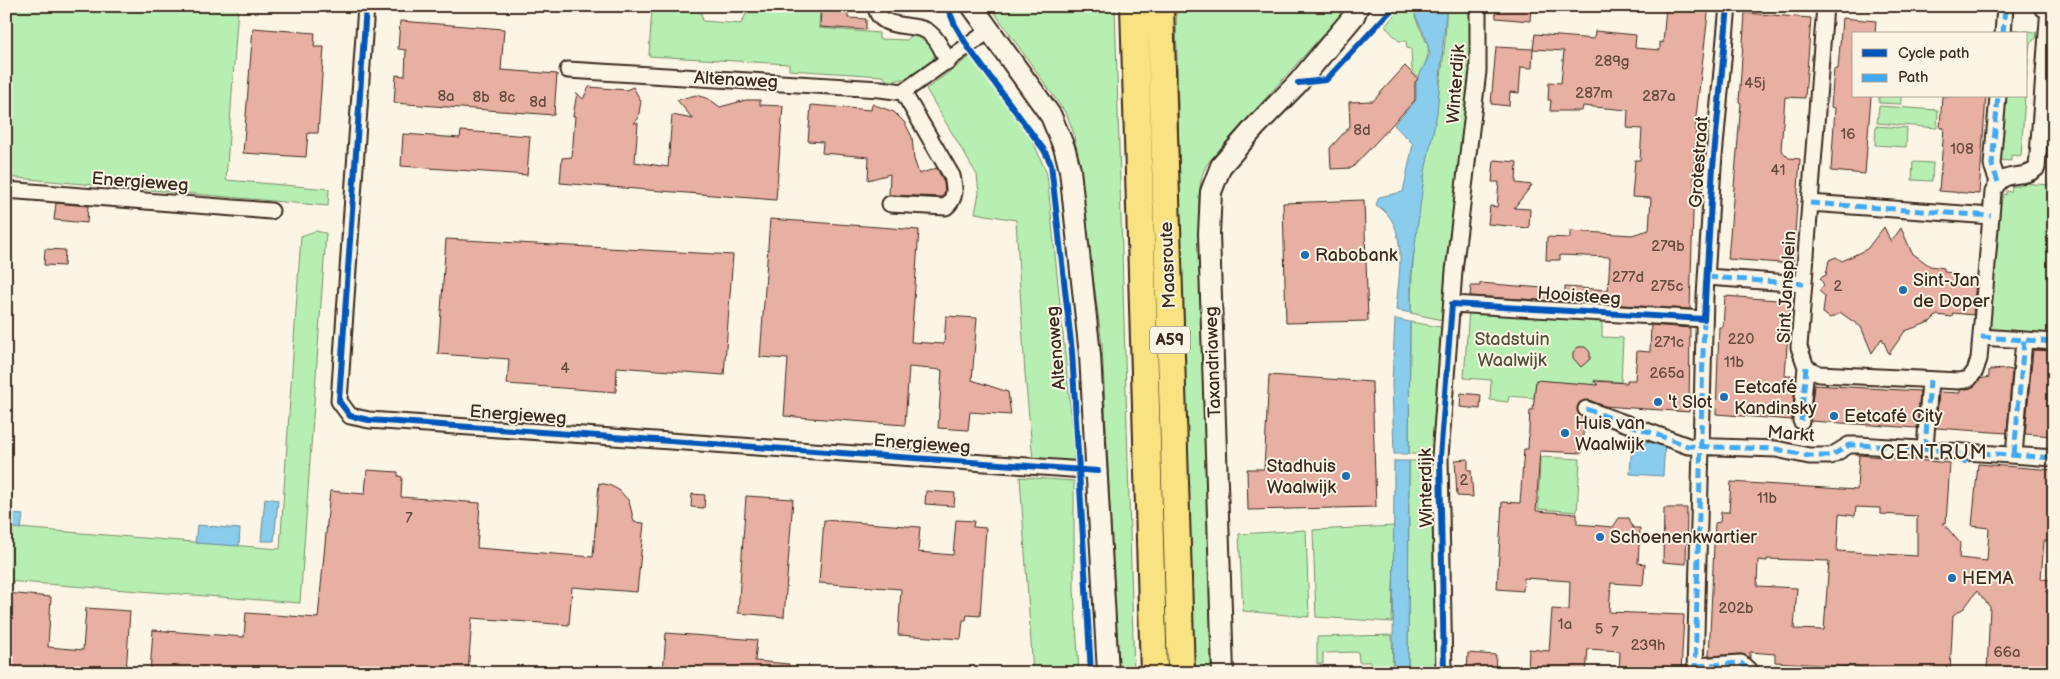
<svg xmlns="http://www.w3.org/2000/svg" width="2060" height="679" font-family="'Balsamiq Sans',sans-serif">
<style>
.green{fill:#b7efb3;stroke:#798c68}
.water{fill:#8acceb;stroke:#6a8b99}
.building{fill:#e8afa3;stroke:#3b2a1e;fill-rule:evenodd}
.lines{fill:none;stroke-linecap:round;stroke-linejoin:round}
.street-casing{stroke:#3b2a1e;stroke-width:19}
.secondary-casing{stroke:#3b2a1e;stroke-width:24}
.highway-casing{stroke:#3b2a1e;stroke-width:30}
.street{stroke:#fcf5e5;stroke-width:15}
.secondary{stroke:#fcf5e5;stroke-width:20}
.highway{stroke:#f8e281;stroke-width:26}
.quiet{stroke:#3fa9f5;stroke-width:5;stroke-dasharray:10 5;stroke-linecap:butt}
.cycleway-casing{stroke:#fcf5e5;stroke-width:9}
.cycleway{stroke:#0057b8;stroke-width:6}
.poi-dot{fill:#1f6fb2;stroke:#fcf5e5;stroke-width:2}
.labels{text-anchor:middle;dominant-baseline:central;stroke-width:4;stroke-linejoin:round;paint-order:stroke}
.number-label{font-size:15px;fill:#664b3f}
.shield{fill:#fcf5e5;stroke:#75675a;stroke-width:1}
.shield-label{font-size:16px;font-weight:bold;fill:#3b2a1e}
.street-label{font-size:18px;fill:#3b2a1e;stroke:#fcf5e5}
.poi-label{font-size:18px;fill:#3b2a1e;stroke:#fcf5e5;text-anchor:start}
.park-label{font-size:18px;fill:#54513c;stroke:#fcf5e5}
.quarter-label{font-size:20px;letter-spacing:1px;fill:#3b2a1e;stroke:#fcf5e5}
</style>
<rect width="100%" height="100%" fill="#fcf5e5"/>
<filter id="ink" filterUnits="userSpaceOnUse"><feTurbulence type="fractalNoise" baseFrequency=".02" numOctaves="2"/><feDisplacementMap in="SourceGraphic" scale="10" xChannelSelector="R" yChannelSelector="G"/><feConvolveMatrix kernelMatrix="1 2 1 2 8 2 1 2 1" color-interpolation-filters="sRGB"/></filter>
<g filter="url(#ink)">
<path class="green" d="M6,6H238L226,180L329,189L328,206L6,177Z
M652,6H699L703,21L741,24L750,6H820L819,28L879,33V39L907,40L915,32L927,38L935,52L932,64L912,77L888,82L883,76L789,70V64L649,56Z
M990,6H1115L1134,673H1118L1102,344L1074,134L1067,115Z
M1176,6H1349L1218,151C1214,156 1209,161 1206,166C1194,188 1200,238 1202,263L1215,673H1195L1181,270Z
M1403,6H1420L1415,16C1427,50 1436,41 1419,78L1412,71L1411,49L1407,48L1406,41H1399L1385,26Z
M1446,6H1475V59L1446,321L1411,313C1411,268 1416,222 1424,176C1433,120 1447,64 1446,6Z
M2009,29L2037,32L2036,38L2030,43L2026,80V34H2009Z
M971,56L1031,137L1047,174L1074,444V461L1033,460L1025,374L1016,220L975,213L979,193L977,175L926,89Z
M1879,96H1901V104L1879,103Z
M2004,96H2025L2021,156L2011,155V161L1999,160Z
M1879,106L1938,110L1937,128L1877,123Z
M1876,126L1907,128L1906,147L1875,145Z
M1913,162L1933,163L1932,181L1912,180Z
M2018,183L2054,185V336L1987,332L1999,199H2002L2003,194L2006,195V191L2011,192L2012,186H2018Z
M315,231L326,233L300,603L6,581V527L280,549L301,236Z
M1469,309L1602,317V337L1623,338L1621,382L1594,380V385L1536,380L1534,398L1509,396L1508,402L1490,400L1491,380L1464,378Z
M1410,322L1446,328L1436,454H1409Z
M1540,457L1580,459L1577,512L1538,509Z
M1409,461H1436L1440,673H1408Z
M1020,477L1074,481V589L1079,673H1033Z
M1395,526L1392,622L1316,617L1313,530Z
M1306,530L1309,617L1243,611L1239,534Z
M1392,635L1393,673H1371L1370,662H1359L1358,652L1323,653V664H1317V637Z"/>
<path class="water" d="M1420,6H1446V12L1437,113L1424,177L1411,275V313L1396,310C1398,278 1411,224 1376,205L1379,197L1403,192L1413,144L1394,125L1416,100V82L1430,54L1426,38L1415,15Z
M1395,319L1410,322L1409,454H1394L1392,383Z
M1632,441L1665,443L1663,476L1630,474Z
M1394,461H1409L1408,673H1393Z
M265,498L278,500L274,541H261Z
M6,513L23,515L21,529L6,527Z
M197,525L240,529L239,546L195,543Z"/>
<path class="building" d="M1495,6H1531L1530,21L1496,18Z
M1666,6H1709L1696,117L1690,309L1470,296L1471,286H1480V283L1542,288V291L1565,293V287L1608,290L1610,257L1560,255V260H1546L1547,237L1570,238V231L1632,235L1649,230L1651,198L1632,197L1635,160H1640L1642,129L1627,128L1628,110L1583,106L1582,111H1550L1551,100H1548L1549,82L1561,83L1564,51L1533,49L1535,34L1594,39L1595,31L1636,35L1635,48L1660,50V42L1663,43Z
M821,11L848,13V18L866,19V30L820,27Z
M1745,13L1811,18L1805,98L1785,97L1781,150L1789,158L1800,159L1793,264L1728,259L1741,103L1739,102Z
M1842,18L1876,21L1875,34H1854V96H1871L1865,174L1831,171L1835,108L1831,107L1834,69H1838Z
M400,21L504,29L501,70L557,74L554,115L394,103L396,75L405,76L406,50L398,49Z
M253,28L315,33L314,47H324L318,133H308L306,157L243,153Z
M1496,47L1533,49L1532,68L1521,67L1519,93L1510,92L1509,106L1491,104Z
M1405,66L1418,79L1415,82V100L1352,168L1331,169L1330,148L1350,126L1349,102L1373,101Z
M589,87L626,90L633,87L641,101L638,119L634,123H638L635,162L668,167L672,115L693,119L677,100L696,95L709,99L720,107L746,100H760V105L783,106L776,200L560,183L562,158L572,157L575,116H573L577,93L583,99Z
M1942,96H1986L1979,194L1939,191L1944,128H1940Z
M872,104L894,112L905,123L912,137L914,159L919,174L937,168L944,182L945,192L942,197L889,195L890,174L868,180L869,157L822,153L823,142L808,141L811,105L871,110Z
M461,131L530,136L527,175L401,166L403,134L460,138Z
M1494,160L1517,162L1516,183L1532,185L1514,208L1530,209L1529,228L1488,224L1490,206L1497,207L1499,182H1492Z
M1364,200L1368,321L1286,323L1283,203Z
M56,203L88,206L87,223L54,220Z
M770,219L919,230L911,342L944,344L946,316L977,318L972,380L1008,392L1011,415L970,412L968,430L938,428L942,370L909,367L905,425L784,416L788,359L760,357Z
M1884,227L1891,242L1901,228L1912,253L1930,266L1944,268V272L1954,273L1957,279L1976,281L1973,315L1953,313L1952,317L1937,315L1930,322L1905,331L1889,354L1882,338L1872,353L1861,327L1841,313L1830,318L1823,313L1825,296L1819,291L1824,285L1820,278L1826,275L1829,260L1836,257L1842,261L1867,249Z
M446,239L733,255L724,375L617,367L616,392L507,384L509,359L438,354Z
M45,249L65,250L64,266L44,265Z
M1725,296L1790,301L1785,376H1796L1792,420L1716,414L1719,327H1723Z
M1651,325L1690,328L1689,412L1604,406L1589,400L1580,402L1577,410L1579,415L1584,418L1582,453L1540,451L1536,511L1577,514V524L1613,527L1619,518H1629L1633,528H1640L1638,563L1645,564L1643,585L1611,583L1609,612L1684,615L1681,673H1619L1620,651L1588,649L1586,673H1528L1529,649L1549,651L1552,609L1569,610L1570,581L1524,578L1523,591L1497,589L1502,502L1520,503L1524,449H1528L1530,410H1533L1536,380L1598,385L1594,381L1627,383V380H1635L1637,351L1650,352Z
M1578,347H1585L1590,352V359L1581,367L1573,358V352Z
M2033,350L2052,351L2047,406H2054V436L2025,434Z
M2007,369L2012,370L2007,433L1936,428L1939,392L1960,393V390L1971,388L1980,379L1989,377V370Z
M1269,375L1372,382L1376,507L1248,510L1247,469H1264Z
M1814,385L1920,391L1917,428L1810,421Z
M1461,393L1481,395L1480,409L1460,407Z
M1859,455L1950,463L1946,523H1943L1960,543L1959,558L1987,561L1989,528L1972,526L1978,464L2054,470V541H2044L2041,579L2054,580V673H1987L1990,607L1977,591L1964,608L1953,615L1950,673L1775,662V654L1750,652V658L1741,654L1709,656L1715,523L1720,522L1721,512H1729L1731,482L1857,490ZM1856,507L1880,508V514L1917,516V556L1837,551L1839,514L1855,516ZM1767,559L1829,561L1824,630L1794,629L1797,588L1757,586L1758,560L1767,561Z
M1468,459V470H1471L1473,497L1457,496L1455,460Z
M367,470L398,472V476L402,477L401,497L480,503L477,548L593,557L599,483L609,485L619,490L629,501L634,522L644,523L637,592L572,587L569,625L472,618L468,673H150L153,630L244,637L246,613L318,618L330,491L365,494Z
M926,491L955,493L954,506L925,504Z
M692,494L705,495L704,508L691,507Z
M746,496L793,499L784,617L738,613Z
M1664,508H1687L1686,564L1663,562Z
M824,520L920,527L918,552L953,555L956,520L974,521L973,527L986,528L980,616L967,615L966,620H963L961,639L898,635L901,589L819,583Z
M6,593L51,597L48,647L83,650L86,608L130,611L126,673H6Z
M666,633L757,640L755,661L789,664L788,673H663Z
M1468,653L1496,655L1495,673H1467Z"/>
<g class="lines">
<defs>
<path id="street" d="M366,6L339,401L350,416L369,420L1098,471
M876,6C878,30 909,23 925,30C937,36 942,50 948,62
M1825,6L1799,347L1806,367L1819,374L1959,381L1969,379L1975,371L1979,359L1993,192C2004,167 2022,182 2037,168L2049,7
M2003,34L2005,6
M568,70L880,89L903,92L990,30
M1998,182L1992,165L1998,96
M6,190L271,211
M1810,203L1991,216
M890,204L946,207C956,198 955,189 952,176L903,92
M1707,277L1804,284
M1452,304L1704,319
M1981,337L2054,342
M1586,409L1688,446L1776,449L1809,456H1831L1849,445H1859L2054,458
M1801,421L1806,367
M1925,449L1930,380
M2014,455L2024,340
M1696,666L1741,663L1752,673
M1444,673L1440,457L1454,271L1478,71V6
M1695,673L1705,296L1713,167L1728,6"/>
<path id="secondary" d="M972,6L1051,116L1065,150L1070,170L1090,355L1108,673
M2044,6L2054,7
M1223,673L1209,234L1211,192L1221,166L1256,126L1298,83L1354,16L1358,6"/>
<path id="highway" d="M1134,6L1154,673
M1160,6L1181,673"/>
</defs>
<use href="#street" class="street-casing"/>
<use href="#secondary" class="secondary-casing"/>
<use href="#highway" class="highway-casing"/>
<use href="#street" class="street"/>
<use href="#secondary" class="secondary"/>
<use href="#highway" class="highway"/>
<path class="quiet" d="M2003,34L2005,6
M1998,182L1992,165L1998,96
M1810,203L1991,216
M1707,277L1804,284
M1981,337L2054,342
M1586,409L1688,446L1776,449L1809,456H1831L1849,445H1859L2054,458
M1801,421L1806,367
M1925,449L1930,380
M2014,455L2024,340
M1964,464L1965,452
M1696,666L1741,663L1752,673
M1695,673L1704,315"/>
<defs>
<path id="cycleway" d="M366,6L339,401L350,416L369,420L1098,471
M947,6L955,25L968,47L1044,150L1051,164L1072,352L1091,673
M1298,83L1326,80L1395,6
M1444,673L1440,457L1452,304L1704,319L1713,167L1728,6"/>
</defs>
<use href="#cycleway" class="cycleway-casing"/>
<use href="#cycleway" class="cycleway"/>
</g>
</g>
<g class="poi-dot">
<circle cx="1305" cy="255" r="5"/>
<circle cx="1903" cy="290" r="5"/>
<circle cx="1724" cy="397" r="5"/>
<circle cx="1658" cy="402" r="5"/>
<circle cx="1834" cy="416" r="5"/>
<circle cx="1565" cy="433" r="5"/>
<circle cx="1346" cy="476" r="5"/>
<circle cx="1600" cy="537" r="5"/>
<circle cx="1952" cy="578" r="5"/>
</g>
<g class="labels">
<g class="number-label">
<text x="1612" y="61">289g</text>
<text x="1755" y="83">45j</text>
<text x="1594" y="93">287m</text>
<text x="446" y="96">8a</text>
<text x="1659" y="96">287a</text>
<text x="481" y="97">8b</text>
<text x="507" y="97">8c</text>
<text x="538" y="102">8d</text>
<text x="1362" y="130">8d</text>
<text x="1848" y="134">16</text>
<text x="1962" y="149">108</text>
<text x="1778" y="170">41</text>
<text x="1668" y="246">279b</text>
<text x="1628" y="277">277d</text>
<text x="1667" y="286">275c</text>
<text x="1838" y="286">2</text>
<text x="1741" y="339">220</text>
<text x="1669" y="342">271c</text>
<text x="1734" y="362">11b</text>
<text x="565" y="368">4</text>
<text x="1667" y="373">265a</text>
<text x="1464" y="480">2</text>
<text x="1767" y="498">11b</text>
<text x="409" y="518">7</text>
<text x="1736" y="608">202b</text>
<text x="1565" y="624">1a</text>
<text x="1599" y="629">5</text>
<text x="1615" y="632">7</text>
<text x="1648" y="645">239h</text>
<text x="2007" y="652">66a</text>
</g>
<rect class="shield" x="1150" y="326.5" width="40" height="27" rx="4"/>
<g class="shield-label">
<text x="1170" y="340">A59</text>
</g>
<g class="street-label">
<text transform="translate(736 80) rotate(3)">Altenaweg</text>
<text transform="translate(1456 84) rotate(-86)">Winterdijk</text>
<text transform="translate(1699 162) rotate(-86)">Grotestraat</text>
<text transform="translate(140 182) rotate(4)">Energieweg</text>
<text transform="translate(1168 265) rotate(-92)">Maasroute</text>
<text transform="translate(1787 287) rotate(-87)">Sint Jansplein</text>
<text transform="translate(1579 296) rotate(4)">Hooisteeg</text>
<text transform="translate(1056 348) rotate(-95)">Altenaweg</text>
<text transform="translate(1213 362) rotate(-92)">Taxandriaweg</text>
<text transform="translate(518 415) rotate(4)">Energieweg</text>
<text transform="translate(1791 434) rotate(5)">Markt</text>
<text transform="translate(922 444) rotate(4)">Energieweg</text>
<text transform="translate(1426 488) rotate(-91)">Winterdijk</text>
</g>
<g class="poi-label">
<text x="1315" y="255">Rabobank</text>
<text x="1913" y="280">Sint-Jan<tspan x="1913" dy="21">de Doper</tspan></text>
<text x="1734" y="387">Eetcafé<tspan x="1734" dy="21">Kandinsky</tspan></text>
<text x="1668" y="402">'t Slot</text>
<text x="1844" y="416">Eetcafé City</text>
<text x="1575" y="423">Huis van<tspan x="1575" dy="21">Waalwijk</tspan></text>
<text x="1336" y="466" text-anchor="end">Stadhuis<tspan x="1336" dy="21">Waalwijk</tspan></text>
<text x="1610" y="537">Schoenenkwartier</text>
<text x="1962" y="578">HEMA</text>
</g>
<g class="park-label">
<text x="1512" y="339">Stadstuin<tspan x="1512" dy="21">Waalwijk</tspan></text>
</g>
<g class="quarter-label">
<text x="1934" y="453">CENTRUM</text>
</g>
</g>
<rect width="2060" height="679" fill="none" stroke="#fcf5e5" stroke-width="25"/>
<rect x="12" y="12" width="2035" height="654" fill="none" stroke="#3b2a1e" stroke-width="2" filter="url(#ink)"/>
<rect x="1852" y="32" width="175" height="65" fill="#fcf5e5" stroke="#afa495"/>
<rect x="1862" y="49" width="25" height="8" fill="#0057b8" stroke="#afa495"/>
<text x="1898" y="58" font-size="15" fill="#3b2a1e">Cycle path</text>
<rect x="1862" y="74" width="25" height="8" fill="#3fa9f5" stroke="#afa495"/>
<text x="1898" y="82" font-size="15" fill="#3b2a1e">Path</text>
</svg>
